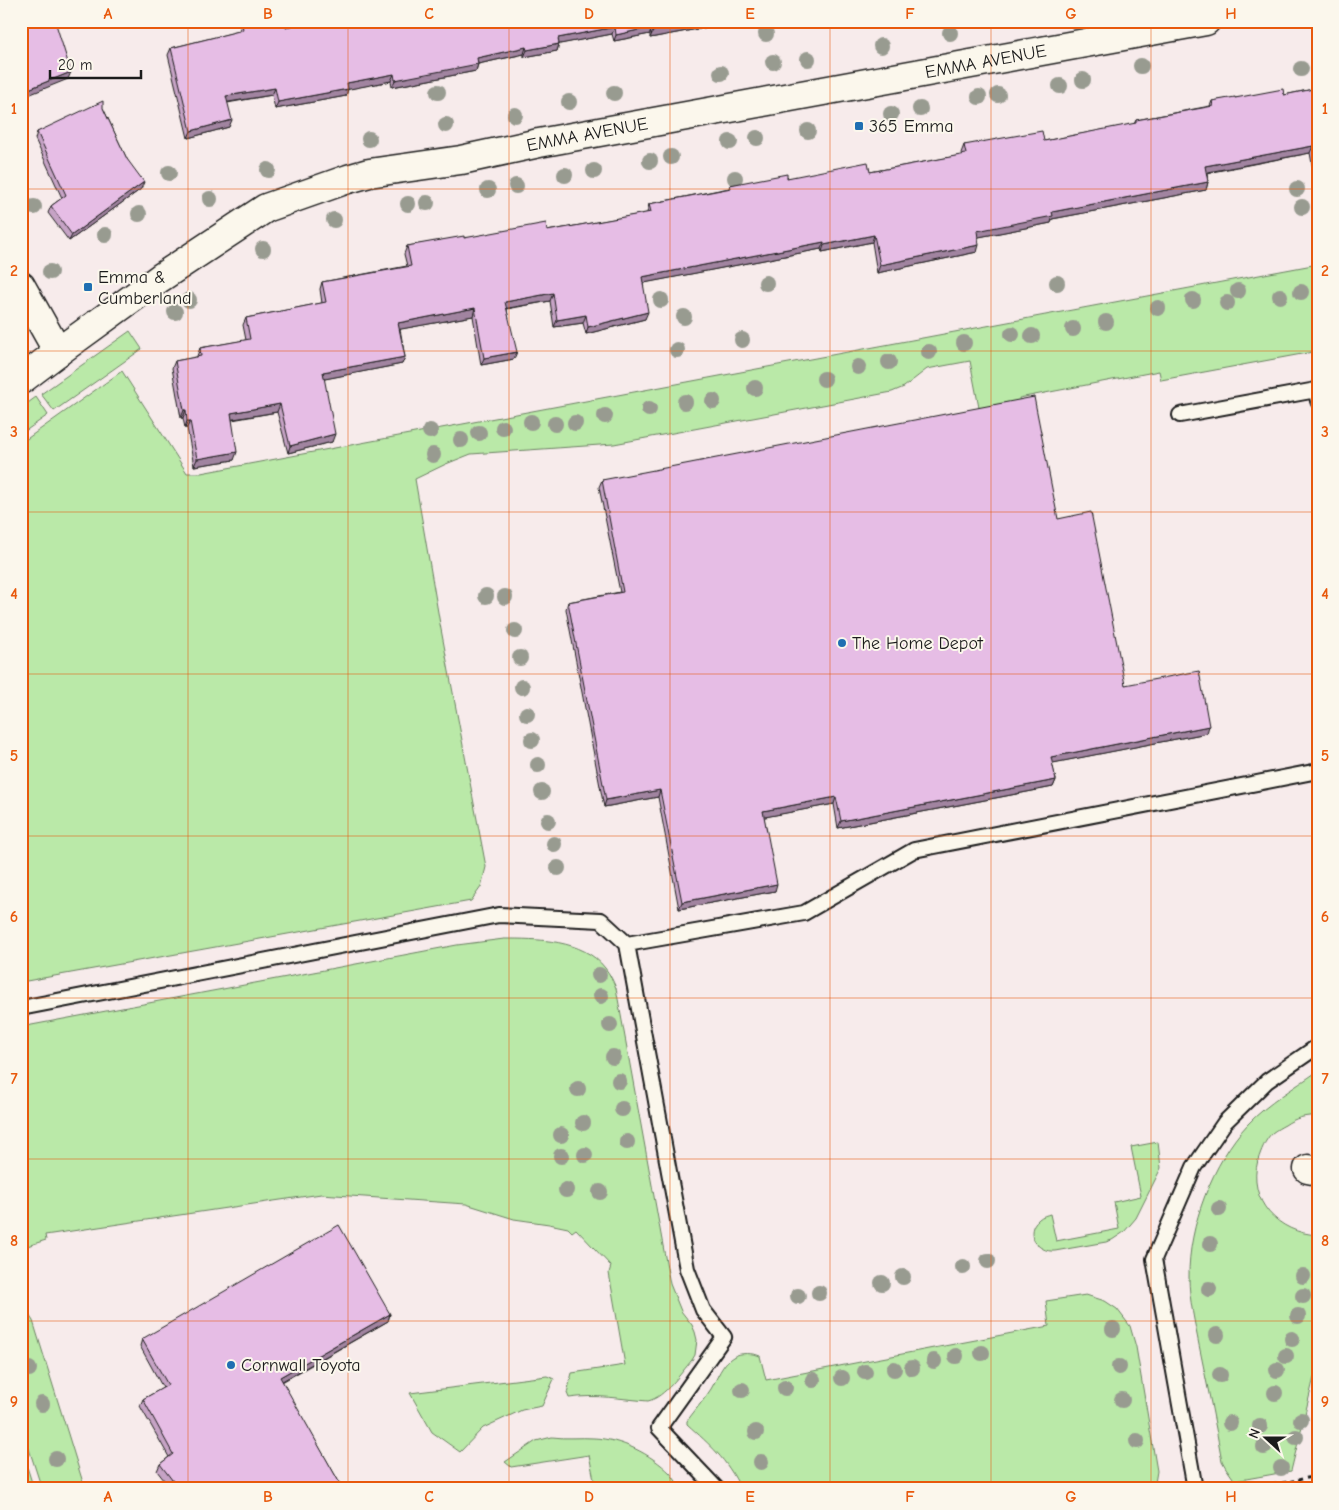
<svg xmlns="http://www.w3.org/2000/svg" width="1339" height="1510" font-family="'Comic Neue',sans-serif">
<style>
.green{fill:#bae9a8;stroke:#6b8262}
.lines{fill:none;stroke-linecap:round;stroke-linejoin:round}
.lane-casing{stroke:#1c1c1c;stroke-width:18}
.street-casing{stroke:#1c1c1c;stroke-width:31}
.path{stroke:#1c1c1c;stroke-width:3;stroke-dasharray:4 4;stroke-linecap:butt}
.lane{stroke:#fbf7ec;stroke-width:14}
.street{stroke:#fbf7ec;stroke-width:28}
.tree{fill:#989b90}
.wall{fill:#c6a3c5;stroke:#1c1c1c}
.shaded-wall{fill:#a184a0;stroke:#1c1c1c}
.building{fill:#e6bde5;stroke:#1c1c1c}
.grid{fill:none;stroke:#e8590c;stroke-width:1;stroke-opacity:0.55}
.poi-dot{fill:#1f6fb2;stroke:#fbf7ec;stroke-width:2}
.labels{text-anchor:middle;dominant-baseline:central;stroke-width:4;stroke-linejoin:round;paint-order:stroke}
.street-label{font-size:18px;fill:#1c1c1c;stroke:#fbf7ec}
.poi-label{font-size:18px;fill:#1c1c1c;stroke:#fbf7ec;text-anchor:start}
.neatline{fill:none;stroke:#e8590c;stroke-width:2}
.grid-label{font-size:16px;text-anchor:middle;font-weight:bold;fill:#e8590c}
</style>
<rect width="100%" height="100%" fill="#f7ebeb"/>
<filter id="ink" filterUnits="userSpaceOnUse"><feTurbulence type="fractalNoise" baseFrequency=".02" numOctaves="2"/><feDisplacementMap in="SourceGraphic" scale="10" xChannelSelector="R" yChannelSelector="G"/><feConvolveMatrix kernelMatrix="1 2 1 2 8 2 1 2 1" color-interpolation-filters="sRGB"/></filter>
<g filter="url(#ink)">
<path class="green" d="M1318,264V351L1161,380L1159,371L1019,398L1021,405L980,413L970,361L927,369L904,387L892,392L614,444L471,454L446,464L415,479L440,624L486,867L481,887L471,901L21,982V443L122,371L187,473H201Z
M130,331L142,349L54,411L41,394Z
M36,397L48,415L21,434V408Z
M504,939C537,939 583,939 605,968C610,974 613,981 616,988L670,1284L681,1311L692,1325L695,1332L697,1340L695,1355L692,1360C680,1374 665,1397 648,1401C621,1399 596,1394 569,1398L567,1393L572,1373L625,1365L609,1273L611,1266L576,1229L572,1232L568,1228L549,1224L514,1219L466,1204L321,1194L45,1235L46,1240L21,1248V1027L457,945Z
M1318,1071V1116C1306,1115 1295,1118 1285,1125C1281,1127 1276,1130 1272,1133C1265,1140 1261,1151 1258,1160C1247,1201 1278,1233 1318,1235V1361L1291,1471L1235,1481L1226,1468L1222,1461C1215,1422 1207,1384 1199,1345C1195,1324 1189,1299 1189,1277C1188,1227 1213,1161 1248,1124C1268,1103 1294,1088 1318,1071Z
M1158,1142L1161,1168L1136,1218L1124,1232L1112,1240L1106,1242L1055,1251C1037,1253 1023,1232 1039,1219C1042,1216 1047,1215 1050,1214L1056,1241L1119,1229L1114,1202L1141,1196L1131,1147Z
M1086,1295L1105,1301L1117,1309L1130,1326L1136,1347L1157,1471L1154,1489H741C726,1458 711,1446 687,1424V1421C695,1410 704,1400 711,1389C717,1379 722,1363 733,1357C740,1352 753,1353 760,1356L766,1380L1049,1326L1046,1301Z
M21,1307L25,1309L33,1321L85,1489H42L21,1424Z
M547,1376L554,1379L542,1406L522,1410L483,1428L460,1452L432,1432L410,1393Z
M552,1437C566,1439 580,1437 594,1438C621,1439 651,1454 670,1473C674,1478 678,1484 681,1489H596L589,1455L511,1467L505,1462L536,1441Z
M21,1448L34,1489H21Z"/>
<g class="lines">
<defs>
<path id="lane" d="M1180,415L1316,390L1318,401
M627,944L804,913L914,850L1318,771
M21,1008L499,915L601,920L627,944L687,1269L703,1310L724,1337L659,1428L717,1489
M1195,1489L1154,1259L1194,1167L1225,1122L1267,1081L1318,1046"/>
<g id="street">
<path d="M21,286L58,352"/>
<path id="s1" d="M21,380L58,352L160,278L266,208L348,179L369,173L461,160L539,143L1206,21"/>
<path d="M1308,1169L1318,1171"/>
</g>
</defs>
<use href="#lane" class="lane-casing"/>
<use href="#street" class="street-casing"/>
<path class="path" d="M1251,1489L1318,1476"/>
<use href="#lane" class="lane"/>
<use href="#street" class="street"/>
</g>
<g class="tree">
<circle cx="950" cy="33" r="8"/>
<circle cx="766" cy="34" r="8"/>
<circle cx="881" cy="46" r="8"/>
<circle cx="808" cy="59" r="8"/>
<circle cx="773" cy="62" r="8"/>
<circle cx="1141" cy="66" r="8"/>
<circle cx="1301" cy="69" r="8"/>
<circle cx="721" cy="73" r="8"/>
<circle cx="1083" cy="80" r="8"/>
<circle cx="1060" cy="86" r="8"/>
<circle cx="438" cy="92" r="8"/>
<circle cx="614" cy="93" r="8"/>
<circle cx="998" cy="95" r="8"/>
<circle cx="979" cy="97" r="8"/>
<circle cx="569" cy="102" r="8"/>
<circle cx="920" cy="109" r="8"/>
<circle cx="891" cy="114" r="8"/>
<circle cx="515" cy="115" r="8"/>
<circle cx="446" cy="125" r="8"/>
<circle cx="808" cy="131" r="8"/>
<circle cx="757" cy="138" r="8"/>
<circle cx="369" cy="139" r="8"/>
<circle cx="730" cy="142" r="8"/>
<circle cx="671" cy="157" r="8"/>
<circle cx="650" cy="161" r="8"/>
<circle cx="268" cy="170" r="8"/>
<circle cx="594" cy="171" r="8"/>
<circle cx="169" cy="173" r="8"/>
<circle cx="565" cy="175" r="8"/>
<circle cx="735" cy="178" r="8"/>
<circle cx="516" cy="186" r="8"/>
<circle cx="1297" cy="189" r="8"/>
<circle cx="488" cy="190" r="8"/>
<circle cx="210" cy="199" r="8"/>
<circle cx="427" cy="203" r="8"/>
<circle cx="408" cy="204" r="8"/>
<circle cx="34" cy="207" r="8"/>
<circle cx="1302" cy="207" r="8"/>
<circle cx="139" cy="214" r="8"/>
<circle cx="334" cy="220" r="8"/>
<circle cx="105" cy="235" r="8"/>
<circle cx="263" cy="249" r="8"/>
<circle cx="50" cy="272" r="8"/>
<circle cx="766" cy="283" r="8"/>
<circle cx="1057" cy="283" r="8"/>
<circle cx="1238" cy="291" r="8"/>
<circle cx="1301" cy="292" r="8"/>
<circle cx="1280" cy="296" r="8"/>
<circle cx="189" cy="300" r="8"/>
<circle cx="661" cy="300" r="8"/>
<circle cx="1193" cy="300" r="8"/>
<circle cx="1227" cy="303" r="8"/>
<circle cx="1158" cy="308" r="8"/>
<circle cx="175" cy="312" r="8"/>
<circle cx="684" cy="317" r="8"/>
<circle cx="1106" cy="322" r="8"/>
<circle cx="1073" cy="329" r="8"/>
<circle cx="1012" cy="334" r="8"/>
<circle cx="1032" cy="336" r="8"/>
<circle cx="742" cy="340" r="8"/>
<circle cx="964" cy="343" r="8"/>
<circle cx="677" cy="350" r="8"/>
<circle cx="929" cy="352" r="8"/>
<circle cx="889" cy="362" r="8"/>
<circle cx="858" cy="367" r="8"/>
<circle cx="824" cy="379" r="8"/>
<circle cx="755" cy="388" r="8"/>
<circle cx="713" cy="401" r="8"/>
<circle cx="685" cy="402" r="8"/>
<circle cx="649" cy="409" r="8"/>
<circle cx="605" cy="416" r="8"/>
<circle cx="531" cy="422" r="8"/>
<circle cx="575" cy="423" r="8"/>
<circle cx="555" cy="424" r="8"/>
<circle cx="503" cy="428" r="8"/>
<circle cx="430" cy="431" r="8"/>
<circle cx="479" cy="433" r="8"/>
<circle cx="461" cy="440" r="8"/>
<circle cx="433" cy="455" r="8"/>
<circle cx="486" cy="596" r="8"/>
<circle cx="505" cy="597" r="8"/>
<circle cx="515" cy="631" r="8"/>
<circle cx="520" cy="658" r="8"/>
<circle cx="522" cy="687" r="8"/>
<circle cx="527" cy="714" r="8"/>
<circle cx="532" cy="740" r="8"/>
<circle cx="538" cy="765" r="8"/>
<circle cx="542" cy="792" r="8"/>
<circle cx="548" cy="821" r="8"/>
<circle cx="554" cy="844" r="8"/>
<circle cx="558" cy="868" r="8"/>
<circle cx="599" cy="975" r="8"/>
<circle cx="601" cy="996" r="8"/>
<circle cx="610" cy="1025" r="8"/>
<circle cx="613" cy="1057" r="8"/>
<circle cx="619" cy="1081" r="8"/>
<circle cx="578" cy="1089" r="8"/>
<circle cx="622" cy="1109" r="8"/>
<circle cx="583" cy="1123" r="8"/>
<circle cx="561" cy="1135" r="8"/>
<circle cx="627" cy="1142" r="8"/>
<circle cx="585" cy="1155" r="8"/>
<circle cx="561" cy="1156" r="8"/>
<circle cx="566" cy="1190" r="8"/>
<circle cx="600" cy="1192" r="8"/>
<circle cx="1219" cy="1209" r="8"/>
<circle cx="1210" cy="1244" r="8"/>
<circle cx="988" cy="1261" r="8"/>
<circle cx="963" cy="1267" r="8"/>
<circle cx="1303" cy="1276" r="8"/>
<circle cx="903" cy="1277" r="8"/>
<circle cx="882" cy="1283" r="8"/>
<circle cx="1209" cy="1289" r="8"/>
<circle cx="819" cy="1293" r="8"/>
<circle cx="798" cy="1296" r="8"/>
<circle cx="1303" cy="1296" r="8"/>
<circle cx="1298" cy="1316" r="8"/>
<circle cx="1113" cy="1329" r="8"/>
<circle cx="1217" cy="1335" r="8"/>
<circle cx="1292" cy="1339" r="8"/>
<circle cx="982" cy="1353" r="8"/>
<circle cx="956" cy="1356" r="8"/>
<circle cx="1286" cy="1356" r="8"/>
<circle cx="934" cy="1361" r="8"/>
<circle cx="1119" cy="1367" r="8"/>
<circle cx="912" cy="1368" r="8"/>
<circle cx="29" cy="1369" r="8"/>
<circle cx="894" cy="1369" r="8"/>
<circle cx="1277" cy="1370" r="8"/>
<circle cx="865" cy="1372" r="8"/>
<circle cx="1220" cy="1375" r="8"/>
<circle cx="842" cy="1378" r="8"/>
<circle cx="813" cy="1380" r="8"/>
<circle cx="785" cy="1388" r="8"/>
<circle cx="742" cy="1390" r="8"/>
<circle cx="1275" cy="1393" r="8"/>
<circle cx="1122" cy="1400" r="8"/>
<circle cx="42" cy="1404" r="8"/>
<circle cx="1301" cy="1420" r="8"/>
<circle cx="1230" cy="1423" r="8"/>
<circle cx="1260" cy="1426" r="8"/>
<circle cx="756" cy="1432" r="8"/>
<circle cx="1296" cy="1437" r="8"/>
<circle cx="1137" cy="1441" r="8"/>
<circle cx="1264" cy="1447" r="8"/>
<circle cx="56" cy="1459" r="8"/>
<circle cx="761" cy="1462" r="8"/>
<circle cx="1281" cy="1468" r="8"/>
</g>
<path class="wall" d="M314,21H748L724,26V24L650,38V34L614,41L612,34L559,44L557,51L524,57V54L478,64L476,71L392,87L391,81L348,89L346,96L275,109L272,95L227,103L229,127L188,138L168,55L171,48L240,31L239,30L242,23L286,27Z
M1318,88V168L1313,169L1310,153L1207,173L1208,182L1206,190L1052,219L1051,223L978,237L977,252L877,273L872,242L822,252L821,249L643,283L645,319L586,334L583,323L554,327L550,301L507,309L514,359L481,365L473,316L400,329L405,357L402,364L324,379L332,442L288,453L277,412L232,420L234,460L194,466L187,428H185L183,418H181L172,368L175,361L197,357V356L200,348L246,340L243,325L246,318L322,303L320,289L322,282L407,266L404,254L407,246L464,238L547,231L647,213L649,204L729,188L730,185L787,178L870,172L962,155L961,153L964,145L1044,141L1134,124L1136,120L1210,106L1212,101L1235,98L1284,95Z
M103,108L141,189L69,241L48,213L51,206L62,198L35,139L37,132Z
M602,480L1058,519L1125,685L1207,733L1052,763L1056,780L1053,787L838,828L834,804L764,817L775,891L679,909L658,797L604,807L566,609L568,602L620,592L599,487Z
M390,1314L388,1321L282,1382L343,1489H171L157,1471L160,1464L169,1457L140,1406L143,1399L163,1388L140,1346L142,1339Z"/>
<path class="shaded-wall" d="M706,21H725L724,24L650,38L653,31Z
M726,21H748L724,26Z
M615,27L612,34L555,45L558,38Z
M652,27L650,34L614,41L616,35Z
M559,44L557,51L524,57L527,50Z
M526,47L524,54L478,64L476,71L392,87L395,80L477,58Z
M71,72L68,79L21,98V92Z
M394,74L391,81L345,90L347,83Z
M275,88L272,95L223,103L226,96Z
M348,89L346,96L275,109L278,102Z
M232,120L229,127L188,138L191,131Z
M1313,146L1310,153L1203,173L1205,166Z
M1316,162H1318V168L1313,169Z
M144,182L141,189L69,241L72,235Z
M1208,182L1206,190L1052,219L1051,223L974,238L977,231L1052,212Z
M874,235L872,242L822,252L824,245Z
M824,242L821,249L639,284L642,277Z
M979,245L977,252L877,273L880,265Z
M553,293L550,301L503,309L505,302Z
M475,308L473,316L396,330L398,323Z
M648,312L645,319L586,334L588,327Z
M586,315L583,323L554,327L557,320Z
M517,352L514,359L481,365L484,358Z
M405,357L402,364L320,380L323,372Z
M280,404L277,412L228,420L231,413Z
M184,410H186L183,418H181Z
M187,421H190L187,428H185Z
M335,434L332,442L288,453L290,446Z
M237,452L234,460L194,466L197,459Z
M1209,726L1207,733L1048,764L1051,757Z
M1056,780L1053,787L838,828L841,821Z
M660,790L658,797L604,807L606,800Z
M836,797L834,804L760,818L763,811Z
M777,884L775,891L679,909L682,902Z
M390,1314L388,1321L277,1384L280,1377Z"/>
<path class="building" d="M21,21H55L71,72L21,92Z
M250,21H285L286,27L314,21H706L653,31L652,27L616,35L615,27L558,38L559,44L527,50L526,47L477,58L478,64L395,80L394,74L347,83L348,89L278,102L275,88L226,96L232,120L191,131L171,48L243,30L242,23Z
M1318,88V162H1316L1313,146L1205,166L1208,182L1052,212L1053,216L977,231L979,245L880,265L874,235L824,245V242L642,277L648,312L588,327L586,315L557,320L553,293L505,302L517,352L484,358L475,308L398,323L405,357L323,372L335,434L290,446L280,404L231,413L237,452L197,459L190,421H187L186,410H184L175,361L201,356L200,348L250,339L246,318L326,302L322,282L411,266L407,246L464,236V238L546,223L547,231L651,212L649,204L731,188L730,185L787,174V178L868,162L870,172L966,154L964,145L1042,131L1044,141L1136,123V120L1213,106L1212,101L1235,97V98L1283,89L1284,95Z
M103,101V108L127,159L144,182L72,235L51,206L66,195L37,132Z
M1034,397L1058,519L1091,512L1125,685L1199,671L1209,726L1051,757L1056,780L841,821L836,797L763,811L777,884L682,902L660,790L606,800L568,602L623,592L602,480Z
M339,1225L390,1314L280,1377L343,1489H179L160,1464L173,1454L143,1399L168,1385L142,1339Z"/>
</g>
<path class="grid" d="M188,21V1489M348,21V1489M509,21V1489M670,21V1489M830,21V1489M991,21V1489M1151,21V1489M21,189H1318M21,351H1318M21,512H1318M21,674H1318M21,836H1318M21,998H1318M21,1159H1318M21,1321H1318"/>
<g class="poi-dot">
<rect x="854" y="121" width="10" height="10" rx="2.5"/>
<rect x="83" y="282" width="10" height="10" rx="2.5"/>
<circle cx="842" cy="643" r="5"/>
<circle cx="231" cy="1365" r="5"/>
</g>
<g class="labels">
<g class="street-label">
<text stroke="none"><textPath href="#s1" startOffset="1035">EMMA AVENUE</textPath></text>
<text stroke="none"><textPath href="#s1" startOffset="630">EMMA AVENUE</textPath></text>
</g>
<g class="poi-label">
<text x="869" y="126">365 Emma</text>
<text x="98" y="277">Emma &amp;<tspan x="98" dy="21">Cumberland</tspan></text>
<text x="852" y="643">The Home Depot</text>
<text x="241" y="1365">Cornwall Toyota</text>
</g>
</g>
<rect width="1339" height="1510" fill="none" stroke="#fbf7ec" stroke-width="55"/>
<g transform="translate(1266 1438) rotate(291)" stroke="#fbf7ec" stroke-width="4" paint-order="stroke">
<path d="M0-4L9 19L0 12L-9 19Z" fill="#1c1c1c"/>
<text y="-8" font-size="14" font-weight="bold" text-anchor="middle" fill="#1c1c1c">N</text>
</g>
<path d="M50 70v8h91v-8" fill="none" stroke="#1c1c1c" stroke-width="2.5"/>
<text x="58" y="70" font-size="15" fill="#1c1c1c" stroke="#fbf7ec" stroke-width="4" paint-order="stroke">20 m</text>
<rect x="28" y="28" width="1284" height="1454" class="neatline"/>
<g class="grid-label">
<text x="108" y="19">A</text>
<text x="268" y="19">B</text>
<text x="429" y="19">C</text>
<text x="589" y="19">D</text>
<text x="750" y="19">E</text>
<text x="910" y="19">F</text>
<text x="1071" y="19">G</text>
<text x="1231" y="19">H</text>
<text x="14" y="114">1</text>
<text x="1325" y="114">1</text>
<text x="14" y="276">2</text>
<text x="1325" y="276">2</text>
<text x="14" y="437">3</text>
<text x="1325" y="437">3</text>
<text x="14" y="599">4</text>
<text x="1325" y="599">4</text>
<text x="14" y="761">5</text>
<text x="1325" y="761">5</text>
<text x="14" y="922">6</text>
<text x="1325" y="922">6</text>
<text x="14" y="1084">7</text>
<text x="1325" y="1084">7</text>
<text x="14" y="1246">8</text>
<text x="1325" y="1246">8</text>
<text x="14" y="1407">9</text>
<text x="1325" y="1407">9</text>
<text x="108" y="1502">A</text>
<text x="268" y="1502">B</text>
<text x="429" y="1502">C</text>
<text x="589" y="1502">D</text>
<text x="750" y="1502">E</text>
<text x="910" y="1502">F</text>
<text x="1071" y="1502">G</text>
<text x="1231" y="1502">H</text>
</g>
</svg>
